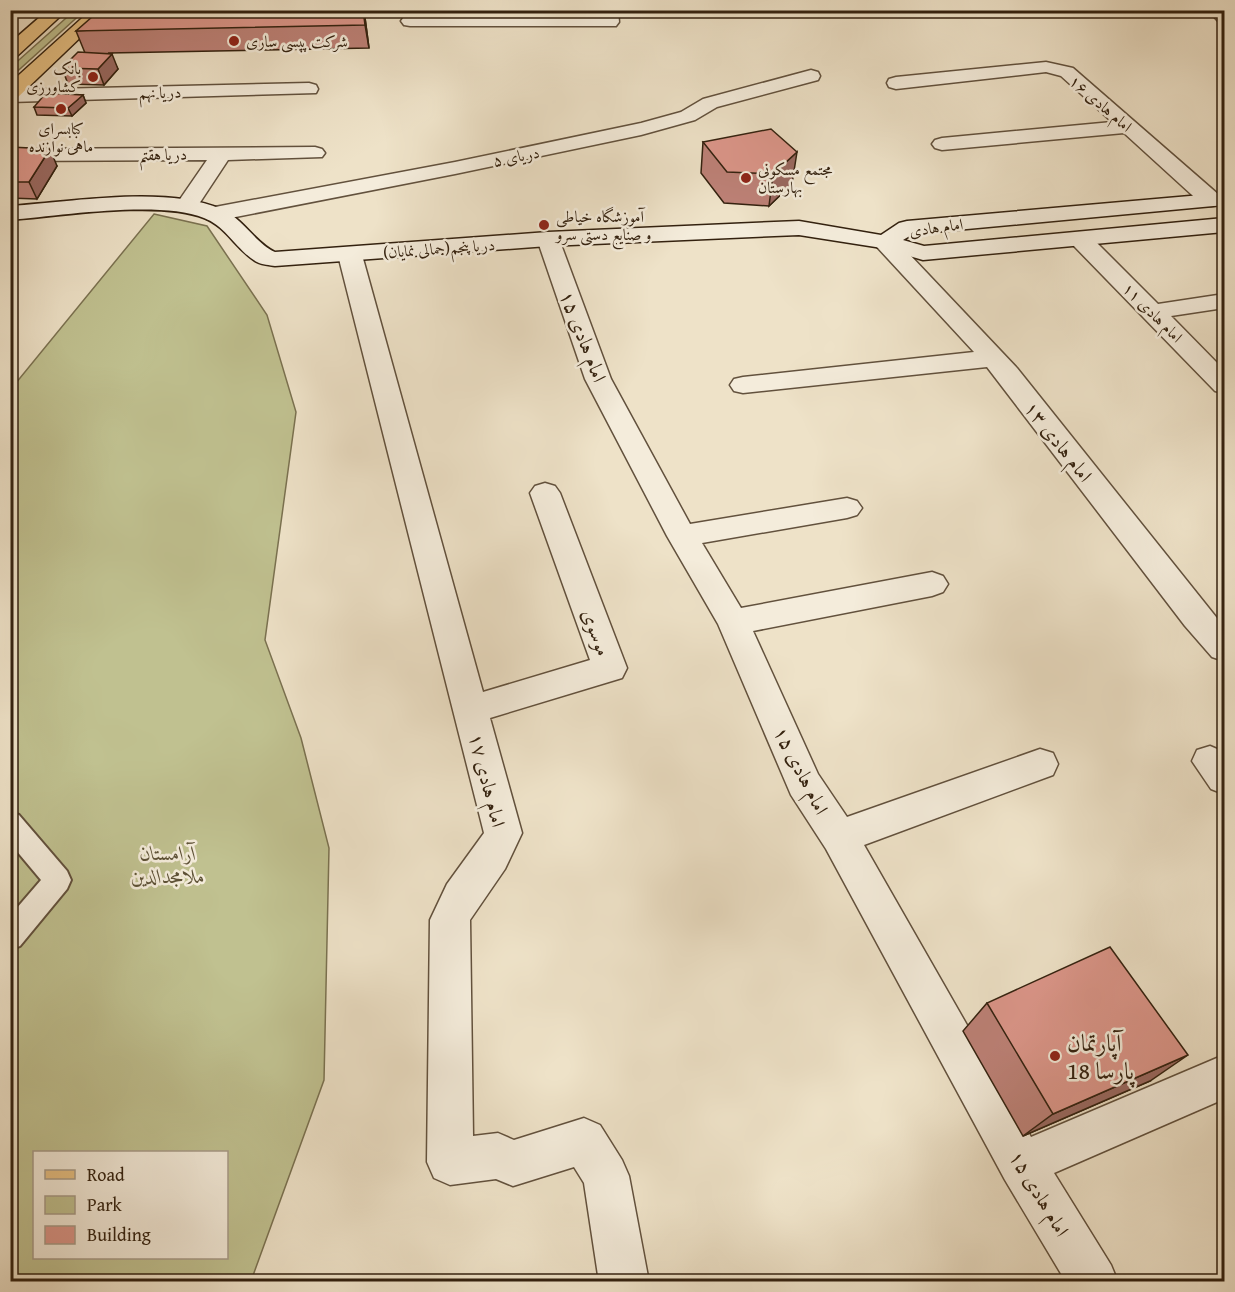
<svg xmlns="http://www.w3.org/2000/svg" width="1235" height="1292" font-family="'Gentium Book Plus',Amiri,serif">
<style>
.green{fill:#c0c190;stroke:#7a7150;stroke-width:1.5;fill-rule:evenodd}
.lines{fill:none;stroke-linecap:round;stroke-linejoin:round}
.lane-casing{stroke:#62513d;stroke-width:4}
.street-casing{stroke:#62513d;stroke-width:3}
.secondary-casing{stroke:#33210f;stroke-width:3}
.primary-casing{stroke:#33210f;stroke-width:3}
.lane{fill:#f4ecdb;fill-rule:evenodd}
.street{fill:#f4ecdb;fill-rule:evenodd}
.secondary{fill:#f4ecdb;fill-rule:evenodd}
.primary{fill:#e7c184;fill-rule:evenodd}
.wall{fill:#bd8177;stroke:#33210f;stroke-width:1.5}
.shaded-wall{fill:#9a6961;stroke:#33210f;stroke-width:1.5}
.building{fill:#dc968a;stroke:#33210f;stroke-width:1.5}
.poi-dot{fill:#8f2418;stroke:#f4ecdb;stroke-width:2}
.labels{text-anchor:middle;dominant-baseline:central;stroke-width:5;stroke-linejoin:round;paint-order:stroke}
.far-poi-label{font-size:16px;fill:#33210f;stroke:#f4ecdb;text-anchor:start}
.far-street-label{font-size:16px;fill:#33210f;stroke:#f4ecdb}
.street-label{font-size:20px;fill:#33210f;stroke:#f4ecdb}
.park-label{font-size:20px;font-style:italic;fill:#5d5136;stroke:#f4ecdb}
.near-poi-label{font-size:24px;fill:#33210f;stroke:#f4ecdb;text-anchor:start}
</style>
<rect width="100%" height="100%" fill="#eee2c8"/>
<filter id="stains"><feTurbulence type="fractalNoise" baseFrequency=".00333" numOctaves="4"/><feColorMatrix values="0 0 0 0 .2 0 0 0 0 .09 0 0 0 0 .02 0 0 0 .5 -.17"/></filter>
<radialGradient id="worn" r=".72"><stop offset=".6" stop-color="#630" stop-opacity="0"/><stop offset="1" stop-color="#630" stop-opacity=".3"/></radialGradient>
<path class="green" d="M74,11H84L11,77V67Z
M154,214L207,226L267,315L296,412L265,640L301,738L329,848L324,1080L251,1281L11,1282V389ZM34,1152H226V1258H34Z"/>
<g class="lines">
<defs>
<path id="lane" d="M10,812L19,815L67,871L71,880L67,889L20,946L10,950V916L41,880L10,843Z"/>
<path id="street" d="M602,10H618L619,22L616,26H410L404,25L401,21L404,17L410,16L602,17Z
M949,10H979C972,17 956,17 949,10Z
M1208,10H1224V22L1218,21Z
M1046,62L1073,68L1219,195L1222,200L1219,205L1211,206L1203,205L1124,133L942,150L935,148L932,144L935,140L942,138L1112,122L1061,76L1046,72L896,89L889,87L887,83L889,79L896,77Z
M811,70L818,72L820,76L818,80L717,107L695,120L641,135L455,174L215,221L207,219L204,214L207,209L215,207L455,162L641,123L681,112L703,99Z
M309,83L316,85L318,89L316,93L10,102V90Z
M315,147L322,149L325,153L322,157L228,160L195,210L187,212L179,210L176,205L207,160L10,161V149Z
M548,232L556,234L559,239L611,379L690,524L847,498L857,501L862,508L857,515L847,518L702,543L741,608L932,572L943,576L948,584L943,592L932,596L753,631L818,774L847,817L1040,749L1053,753L1058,764L1053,775L864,845L1031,1137L1224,1055V1099L1054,1173L1111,1265L1118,1282H1066L1005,1180L826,849L791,795L718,624L667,536L585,379L537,239L540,234Z
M1080,232L1088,234L1158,304L1224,294V308L1171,316L1224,370V393L1215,391L1072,244L1069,239L1072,234Z
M885,235L893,237L1017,368L1224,627V661L1212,657L1185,626L987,367L743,393L734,391L730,385L734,379L743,377L974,352L877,247L874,242L877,237Z
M350,248L358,250L362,255L483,692L590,660L530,493L535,486L545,483L555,486L560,493L627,668L622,678L490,718L522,833L505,869L470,920L473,1136L498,1133L514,1140L584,1118L600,1125L622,1160L629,1176L649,1282H599L584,1183L574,1167L513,1186L496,1179L450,1185L434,1178L427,1162L430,920L447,884L484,833L338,255L342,250Z
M1210,746L1224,752V794L1211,789L1192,761L1197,750Z"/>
<path id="secondary" d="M1224,193V205L913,234L903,240L924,246L1224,218V232L923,260L882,248L799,235L548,246L275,266C270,265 262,265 257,262C238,252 226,226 204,218C159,200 60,216 10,220V206C71,202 166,185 221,209C243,218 255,243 275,252L548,232L799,221L881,235L899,223L907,221Z"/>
<path id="primary" d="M48,10H67L16,57L10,58V43Z
M91,10H109L17,98L10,100V83Z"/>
</defs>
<use href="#lane" class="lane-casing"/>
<use href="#street" class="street-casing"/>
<use href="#secondary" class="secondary-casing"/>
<use href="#primary" class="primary-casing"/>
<use href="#lane" class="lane"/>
<use href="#street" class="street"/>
<use href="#secondary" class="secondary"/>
<use href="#primary" class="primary"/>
</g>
<path class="wall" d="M364,10L369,48L109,53L118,69L104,85L68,84L62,68L85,53L76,31Z
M83,95L86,103L72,116L37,115L34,107Z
M703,142L792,184L769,206L724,203L701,173Z
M10,147L57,166L37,199L10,198Z
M987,1003L1150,1081L1023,1136L963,1031Z"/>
<path class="shaded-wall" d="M363,10H364L369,48L365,25Z
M112,54L118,69L104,85L98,69Z
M83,95L86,103L72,116L68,108Z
M50,149L57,166L37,199L29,182Z
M797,152L792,184L769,206L773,174Z
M1188,1055L1150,1081L1023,1136L1053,1114Z"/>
<path class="building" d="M100,10H363L365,25L76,31Z
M78,52L112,54L98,69L62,68Z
M46,93L83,95L68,108L34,107Z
M771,129L797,152L773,174L727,172L703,142Z
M10,147L50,149L29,182H10Z
M1110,947L1188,1055L1053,1114L987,1003Z"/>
<g class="poi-dot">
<circle cx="234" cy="41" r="6"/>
<circle cx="93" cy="77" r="6"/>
<circle cx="61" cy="109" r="6"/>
<circle cx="746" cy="178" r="6"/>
<circle cx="544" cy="225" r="6"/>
<circle cx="1055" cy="1056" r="6"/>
</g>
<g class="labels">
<g class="far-poi-label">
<text x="246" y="41">شرکت پپسی ساری</text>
<text x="81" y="68" text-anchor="end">بانک<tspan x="81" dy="18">کشاورزی</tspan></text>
<text x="61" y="128" text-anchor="middle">کبابسرای<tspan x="61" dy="18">ماهی نوازنده</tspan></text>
<text x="758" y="169">مجتمع مسکونی<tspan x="758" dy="18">بهارستان</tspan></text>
<text x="556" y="216">آموزشگاه خیاطی<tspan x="556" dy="18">و صنایع دستی سرو</tspan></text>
</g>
<g class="far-street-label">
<text transform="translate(160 92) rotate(-1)">دریا نهم</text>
<text transform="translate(1101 103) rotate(41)">امام هادی ۱۶</text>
<text transform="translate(163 154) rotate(-1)">دریا هقتم</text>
<text transform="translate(516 156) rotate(-11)">دریای ۵</text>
<text transform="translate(936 227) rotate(-8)">امام هادی</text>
<text transform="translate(439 248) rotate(-4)">دریا پنجم(جمالی نمایان)</text>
<text transform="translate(1153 312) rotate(45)">امام هادی ١۱</text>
</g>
<g class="street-label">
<text transform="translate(584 336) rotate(69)">امام هادی ۱۵</text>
<text transform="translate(1059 441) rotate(52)">امام هادی ١٣</text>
<text transform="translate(597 632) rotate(70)">موسوی</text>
<text transform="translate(802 770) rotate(63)">امام هادی ۱۵</text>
<text transform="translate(488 780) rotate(76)">امام هادی ۱۷</text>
<text transform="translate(1040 1193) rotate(59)">امام هادی ۱۵</text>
</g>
<g class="park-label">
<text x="168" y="852">آرامستان<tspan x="168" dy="23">ملامجدالدین</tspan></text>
</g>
<g class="near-poi-label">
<text x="1067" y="1042">آپارتمان<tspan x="1067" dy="28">پارسا 18</tspan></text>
</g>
</g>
<rect width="1235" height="1292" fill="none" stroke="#eee2c8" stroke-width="36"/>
<rect x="12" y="12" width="1211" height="1268" fill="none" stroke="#33210f" stroke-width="3"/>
<rect x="18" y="18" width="1199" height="1256" fill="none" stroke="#33210f" stroke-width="1.5"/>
<rect x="33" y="1151" width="195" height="108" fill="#f4ecdb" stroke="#a79b89" stroke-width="1.5"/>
<rect x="45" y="1170" width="30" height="9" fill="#e7c184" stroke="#a79b89" stroke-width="1.5"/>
<text x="87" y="1181" font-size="18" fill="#33210f">Road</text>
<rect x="45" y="1196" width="30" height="18" fill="#c0c190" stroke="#a79b89" stroke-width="1.5"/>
<text x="87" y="1211" font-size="18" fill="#33210f">Park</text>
<rect x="45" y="1226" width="30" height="18" fill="#dc968a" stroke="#a79b89" stroke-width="1.5"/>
<text x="87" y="1241" font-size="18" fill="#33210f">Building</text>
<rect width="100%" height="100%" filter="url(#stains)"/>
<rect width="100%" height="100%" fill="url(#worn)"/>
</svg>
